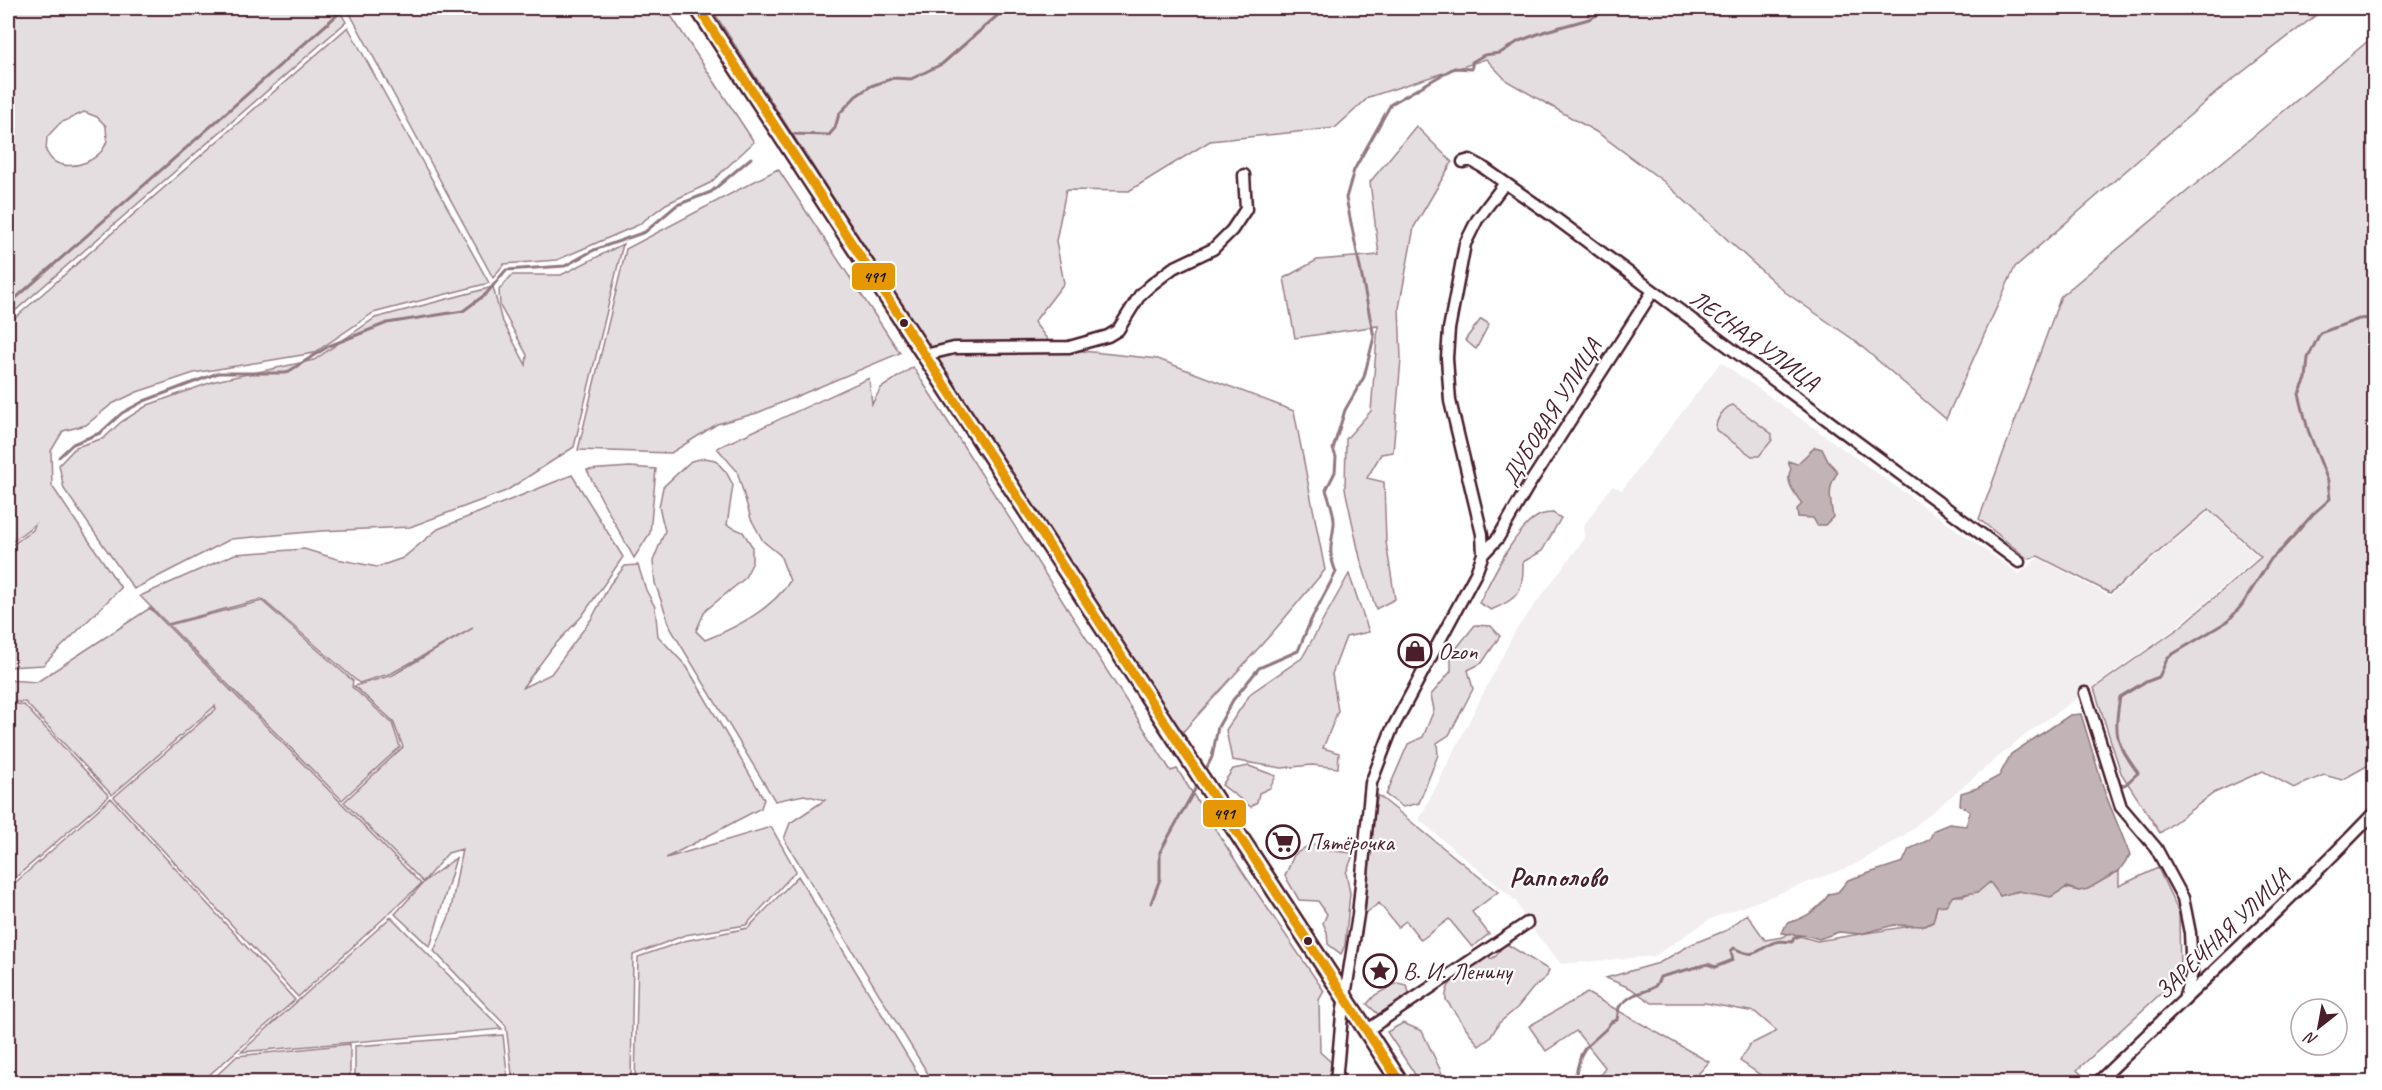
<svg xmlns="http://www.w3.org/2000/svg" width="2382" height="1090" font-family="Caveat,sans-serif">
<style>
.built{fill:#f2eeef}
.green{fill:#e5dee0;stroke:#987e86;stroke-width:1.5;fill-rule:evenodd}
.water{fill:#c1b3b6;stroke:#91787e;stroke-width:1.5}
.lines{fill:none;stroke-linecap:round;stroke-linejoin:round}
.stream{stroke:#91787e;stroke-width:3}
.minor-casing{stroke:#4a1f2b;stroke-width:15}
.secondary-casing{stroke:#4a1f2b;stroke-width:20}
.minor{stroke:#fff;stroke-width:10}
.secondary{stroke:#fff;stroke-width:15}
.bus-1-casing{stroke:#fff;stroke-width:14}
.bus-1{stroke:#e69804;stroke-width:9}
.bus-dot{fill:#4a1f2b;stroke:#fff;stroke-width:2}
.labels{text-anchor:middle;dominant-baseline:central;stroke-width:4.5;stroke-linejoin:round;paint-order:stroke}
.street-label{font-size:24px;fill:#4a1f2b;stroke:#fff}
.poi-label{font-size:24px;fill:#4a1f2b;stroke:#fff;text-anchor:start}
.quarter-label{font-size:27px;font-weight:bold;fill:#4a1f2b;stroke:#fff}
.line-badge{stroke:#fff;stroke-width:2}
.pale-badge-label{font-size:16px;text-anchor:middle;font-weight:bold;fill:#111}
</style>
<rect width="100%" height="100%" fill="#fff"/>
<filter id="ink" filterUnits="userSpaceOnUse"><feTurbulence type="fractalNoise" baseFrequency=".0167" numOctaves="2"/><feDisplacementMap in="SourceGraphic" scale="12" xChannelSelector="R" yChannelSelector="G"/><feConvolveMatrix kernelMatrix="1 2 1 2 8 2 1 2 1" color-interpolation-filters="sRGB"/></filter>
<g filter="url(#ink)">
<path class="built" d="M1721,362L2019,574L2038,558L2110,596L2209,511L2258,557L2177,627L2021,738L1906,834L1854,865L1710,919L1655,956L1561,964L1526,922L1516,901L1419,820L1515,631L1585,538L1584,525L1612,486L1622,490Z"/>
<path class="green" d="M8,8H338L346,22L8,317ZM84,112L97,117L106,126C106,130 107,136 107,140C103,160 72,172 55,162C51,160 48,154 46,151L47,137L60,123Z
M347,8H666L754,142L710,183L666,204L638,225L557,260L504,264L493,278Z
M711,8H2325L2218,91L2015,267L1946,419L1854,340L1785,292L1663,181L1598,133L1507,81L1486,59L1369,97L1335,128L1210,141L1129,191L1066,190L1056,241L1064,283L1034,322L1054,348L1158,359L1294,411L1325,570L1273,632L1180,735Z
M348,27L489,283L373,313L314,353L194,373L137,392L112,404L86,425L63,431L51,451L52,486L121,588L43,665L8,667V548L33,530L35,524L8,545V324Z
M2374,36V762L2342,780L2324,775L2294,788L2263,771L2214,793L2160,833L2121,773L2094,688L2179,628L2261,557L2209,509L2110,593L2038,556L2028,559L1979,519L2061,296Z
M1416,126L1452,162L1414,227L1399,308L1401,359L1393,452L1381,454L1367,478L1384,482L1386,542L1395,599L1376,609L1360,558L1345,489L1346,439L1371,411L1378,326L1295,338L1284,278L1317,260L1379,255L1370,182Z
M778,169L900,353L757,413L717,424L671,453L578,450L626,249Z
M623,244L574,447L506,491L410,527L321,531L231,539L134,589L64,489L59,465L76,447L104,438L121,422L148,405L215,381L314,360L375,318L493,287L501,318L526,365L527,355L500,306L499,290L512,275H561Z
M1481,319L1489,324L1476,349L1465,340Z
M913,367L1171,771L1177,769L1244,874L1324,991L1319,1000L1320,1052L1332,1063L1330,1082H933L784,839L790,823L825,800L804,795L775,801L671,629L655,583L653,561L665,531L659,507L663,487L691,461L705,458L715,460L726,472L733,485L727,525L743,532L752,546V564L744,579L705,611L696,631L705,640C735,628 772,609 790,581L780,555L763,541L751,519L737,471L717,448L869,378L872,404L881,388Z
M1733,405L1772,434V440L1759,456H1752L1716,430C1715,420 1724,407 1733,405Z
M630,467L656,469L650,533L634,558C618,529 601,500 587,470Z
M572,475L623,557L582,616L552,648L522,688L551,674L592,618L610,584L625,566L638,565L646,590L655,607L658,636L687,667L764,799L761,808L666,858L771,827L796,871L746,925L685,935L633,955L631,1082H513L506,1026L434,951L450,914L462,849L448,853L423,882L344,802L403,747L393,721L354,686L393,675L473,628L392,673L359,683L262,599L168,624L140,596L235,554L304,549L337,559L377,567L403,558L438,529Z
M1553,513L1561,518L1542,551L1523,562C1524,592 1518,599 1491,610L1479,603C1491,580 1515,527 1540,515C1543,514 1549,513 1553,513Z
M1349,574L1369,632L1346,637L1332,674L1338,711L1323,748L1339,753L1338,768L1312,765L1282,768L1232,760L1226,730L1251,693L1302,658Z
M262,601L353,681L352,687L392,723L400,747L342,800L169,625Z
M150,608L421,884L298,997L114,797L216,709L215,706L112,795L25,702H13L8,698V680L37,682Z
M1475,625L1491,626L1500,636L1482,663L1468,670L1473,689L1449,735L1437,743L1438,755L1419,803L1403,807L1386,795L1408,744L1423,737L1434,710L1431,695L1451,671V655Z
M8,703L24,705L109,796L8,884Z
M1249,766L1276,776L1270,788L1259,793L1257,802L1251,807L1222,785L1233,769Z
M1378,795L1498,892L1472,912L1489,934L1472,947L1449,919L1421,940L1406,921L1398,927L1379,903L1365,914L1374,813Z
M111,798L295,1000L201,1082H8V889Z
M1312,843L1322,850L1354,853L1346,873L1350,893L1345,945L1341,954L1328,944L1327,932L1323,923L1327,914L1318,901L1299,900L1285,876L1294,855Z
M456,858L430,947L395,914L426,880Z
M2158,868L2179,913L2180,976L2077,1070L2089,1082H1771L1740,1061L1749,1045L1777,1031L1755,1012L1705,1003H1652L1630,988L1606,978L1659,963L1692,944L1727,930L1747,914L1765,940L1783,937L1789,933L1817,941L1916,925L1925,926L1933,922L1937,906L1952,896H1963L1991,882L2000,896C2024,889 2055,883 2079,891L2119,871V886Z
M798,876L923,1082H635L638,957L684,941L748,928Z
M391,917L502,1029L241,1052Z
M1505,943L1549,970L1547,976L1534,987L1517,1008L1499,1023L1490,1038L1479,1046L1446,1000C1444,979 1464,974 1479,963L1480,959L1487,954L1491,959L1496,956Z
M1397,983L1406,985L1410,994L1394,1007L1378,1014L1367,1004L1375,995Z
M1587,993L1709,1062L1691,1082H1597L1605,1067L1576,1031L1546,1051L1529,1026Z
M1403,1023L1422,1031L1446,1082H1420L1387,1032Z
M503,1035L508,1082H355V1046Z
M350,1044V1082H217V1075L237,1056Z"/>
<path class="water" d="M1815,447L1822,449L1828,461L1838,472C1827,486 1830,500 1833,517L1825,525H1817L1813,518L1798,517L1797,509L1802,504C1795,493 1784,482 1791,469L1788,461L1797,464Z
M2081,714L2105,793L2130,855L2119,871L2088,889L2079,891L2067,887L2051,897L2018,891L2000,896L1990,882L1978,892L1953,896L1946,905L1937,906L1933,922L1925,926L1894,925L1860,934L1839,932L1819,939L1809,936L1781,933L1787,923C1806,918 1818,910 1829,894L1838,892L1848,880L1903,862L1909,849L1929,840L1934,830L1949,824L1966,826L1970,812L1960,805L1961,793L1977,788L1999,776L2011,754L2070,715Z"/>
<g class="lines">
<path class="stream" d="M789,134L829,135L835,128L839,114L856,96L871,86L893,78L911,79L942,64L1006,8
M8,305L345,8
M59,457L73,444L100,433L122,413L144,401L218,373H286L329,346L387,323L463,311L486,294L506,270L565,266L594,250L645,232L677,205L711,192L751,158
M1204,773L1212,757L1218,727L1233,700L1259,668L1298,651L1311,620L1336,572C1327,550 1332,545 1334,524C1335,513 1329,500 1326,490L1335,472L1336,457L1333,449L1345,410L1364,377L1374,337L1346,198L1354,170L1391,104L1454,68L1472,69V62L1484,55L1500,53L1519,41L1546,31L1589,19L1613,8
M2118,787L2126,784L2138,773C2116,743 2113,735 2120,697L2143,683L2159,677L2168,657L2228,621L2242,605L2271,559L2283,548L2313,514L2330,499L2328,481L2308,430L2299,394L2306,379L2308,358L2320,333L2359,319L2374,318
M1151,903L1160,879V852L1199,782
M1571,1082L1570,1077L1576,1073L1581,1055L1585,1048L1606,1029L1611,1022L1617,1020L1619,1007C1624,1002 1628,998 1634,995C1647,989 1655,992 1660,977L1708,964L1715,967L1733,960L1731,951L1734,948C1759,961 1758,947 1776,942C1780,940 1787,942 1792,942L1794,938L1799,936"/>
<defs>
<path id="minor" d="M1463,162L1470,160L1481,166L1551,215L2019,562
M925,355L954,348L1069,347L1108,336L1118,330L1140,295L1151,285L1173,268L1213,249L1232,230L1246,209L1244,175
M1483,554L1498,538L1527,488L1653,291
M2085,693L2121,807L2156,848L2183,898L2190,933L2192,973L2185,996
M1366,1031L1527,923
M1336,1082L1342,1015L1358,915L1371,783L1391,731L1476,573L1483,554L1482,534L1450,401L1447,358L1449,329L1465,244L1477,220L1505,183
M2098,1082C2190,993 2284,907 2373,814"/>
<path id="secondary" d="M698,8L1400,1082"/>
</defs>
<use href="#minor" class="minor-casing"/>
<use href="#secondary" class="secondary-casing"/>
<use href="#minor" class="minor"/>
<use href="#secondary" class="secondary"/>
<defs>
<path id="bus-1" d="M698,8L1400,1082"/>
</defs>
<use href="#bus-1" class="bus-1-casing"/>
<use href="#bus-1" class="bus-1"/>
</g>
</g>
<defs>
<symbol id="shop-ring" viewBox="-11 -11 22 22"><circle r="9.5" fill="#fff" stroke="#4a1f2b" stroke-width="1.5"/><path d="M-5-2.5h2.3a2.7 3.5 0 0 1 5.4 0H5L5.5 6h-11ZM-1.5-2.5h3a1.5 2.3 0 0 0-3 0Z" fill="#4a1f2b"/></symbol>
<symbol id="supermarket-ring" viewBox="-11 -11 22 22"><circle r="9.5" fill="#fff" stroke="#4a1f2b" stroke-width="1.5"/><path d="M-6-5.5h2.5l.6 2H6L4.5 2H-2.5L-4.4-4H-6ZM-1.5 3.2a1.3 1.3 0 1 0 .1 0ZM3 3.2a1.3 1.3 0 1 0 .1 0Z" fill="#4a1f2b"/></symbol>
<symbol id="sight-ring" viewBox="-11 -11 22 22"><circle r="9.5" fill="#fff" stroke="#4a1f2b" stroke-width="1.5"/><path d="M0-6L1.8-2.2L6-1.7L2.9 1.2L3.7 5.4L0 3.3L-3.7 5.4L-2.9 1.2L-6-1.7L-1.8-2.2Z" fill="#4a1f2b"/></symbol>
</defs>
<g fill-rule="evenodd">
<use href="#shop-ring" x="1396" y="632" width="38" height="38"/>
<use href="#supermarket-ring" x="1264" y="823" width="38" height="38"/>
<use href="#sight-ring" x="1361" y="952" width="38" height="38"/>
</g>
<g class="bus-dot">
<circle cx="904" cy="323" r="5"/>
<circle cx="1308" cy="941" r="5"/>
</g>
<g class="labels">
<g class="street-label">
<text transform="translate(1755 340) rotate(36)">ЛЕСНАЯ УЛИЦА</text>
<text transform="translate(1551 412) rotate(-58)">ДУБОВАЯ УЛИЦА</text>
<text transform="translate(2222 934) rotate(-44)">ЗАРЕЧНАЯ УЛИЦА</text>
</g>
<g class="poi-label">
<text x="1438" y="651">Ozon</text>
<text x="1306" y="842">Пятёрочка</text>
<text x="1403" y="971">В. И. Ленину</text>
</g>
<g class="quarter-label">
<text x="1558" y="877">Рапполово</text>
</g>
</g>
<g class="line-badge">
<rect x="851" y="262" width="45" height="29" rx="6" fill="#e69804"/>
<rect x="1202" y="799" width="45" height="29" rx="6" fill="#e69804"/>
</g>
<g class="pale-badge-label">
<text x="874" y="282">491</text>
<text x="1224" y="819">491</text>
</g>
<rect width="2382" height="1090" fill="none" stroke="#fff" stroke-width="30"/>
<rect x="15" y="15" width="2352" height="1060" fill="none" stroke="#4a1f2b" stroke-width="2" filter="url(#ink)"/>
<g transform="translate(2319 1027) rotate(211)"><circle r="28" fill="#ffffff" stroke="#b7a5aa" stroke-width="1.5"/>
<path d="M0-4.5L10 22L0 15L-10 22Z" fill="#4a1f2b"/>
<text y="-9" font-size="16" font-weight="bold" text-anchor="middle" fill="#4a1f2b">N</text>
</g>
</svg>
